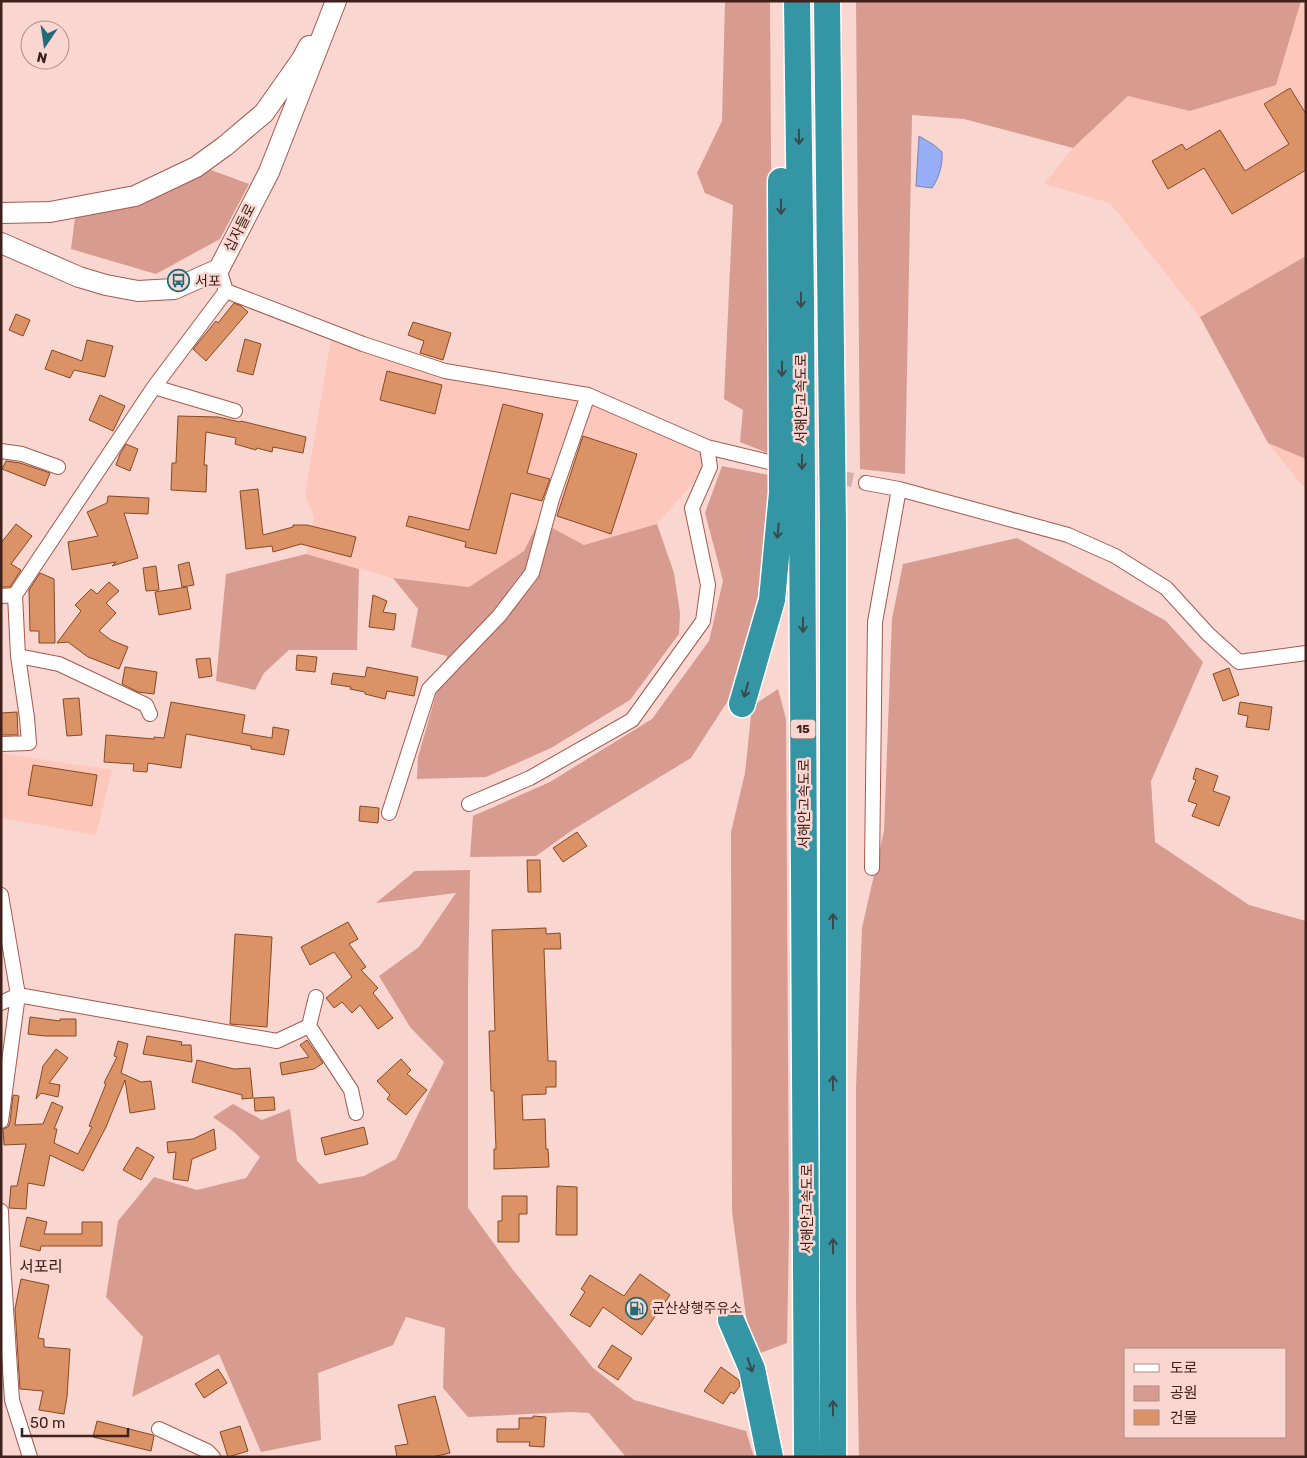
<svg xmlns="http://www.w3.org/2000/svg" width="1307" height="1458" font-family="Rubik,'Noto Sans KR',sans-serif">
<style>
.built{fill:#fec7bc}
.green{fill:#d79b90;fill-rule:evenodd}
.water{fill:#97adf5;stroke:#7d83b4}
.building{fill:#db9267;stroke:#874922}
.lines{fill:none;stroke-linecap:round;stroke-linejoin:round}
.minor-tunnel{stroke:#d4b2ac;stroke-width:14;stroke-dasharray:14 7;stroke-linecap:butt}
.minor-casing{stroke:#a35a4e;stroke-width:16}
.secondary-casing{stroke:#a35a4e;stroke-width:22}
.motorway-casing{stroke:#fff;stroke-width:29}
.minor{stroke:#fff;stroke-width:14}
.secondary{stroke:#fff;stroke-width:20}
.motorway{stroke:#3495a5;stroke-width:26}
.oneway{stroke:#3b494b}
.labels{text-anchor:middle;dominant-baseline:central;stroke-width:5;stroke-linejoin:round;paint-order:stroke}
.shield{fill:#f9d6d0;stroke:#775751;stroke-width:1}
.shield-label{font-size:12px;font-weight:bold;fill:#3f201b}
.street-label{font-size:14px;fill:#3f201b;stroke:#f9d6d0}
.poi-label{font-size:14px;fill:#3f201b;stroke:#f9d6d0;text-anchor:start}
.quarter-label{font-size:16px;fill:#3f201b;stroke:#f9d6d0}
</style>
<rect width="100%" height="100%" fill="#f9d6d0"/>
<path class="built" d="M1301,1H1306V256L1200,317L1110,203L1044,184L1073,148L1128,96L1190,111L1276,85Z
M331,339L495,385L592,402L704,449L703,472L657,524L584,545L539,522L524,551L469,587L393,578L306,554L314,517L305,495Z
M1268,443L1306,459V490Z
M1,753L112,770L96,835L1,818Z"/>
<path class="green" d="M725,1H770L773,455L740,442L743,410L724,399L733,205L705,193L697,173L722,121Z
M856,1H1301L1276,85L1190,111L1128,96L1073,148L964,119L912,115L905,474L860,469Z
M211,170L249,184L220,239L156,274L71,249L75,218L142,201Z
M1306,256V459L1268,443L1200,317Z
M722,466L770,475L763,598L729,699L691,758L574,829L536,856L470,857L473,816L550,782L652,719L709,641L723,581L705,513Z
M539,521L584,545L657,524L674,573L680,613L679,634L630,700L551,748L486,777L417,779L418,757L447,656L411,647L418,609L393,578L469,587L524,551Z
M1017,538L1166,621L1203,662L1151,781L1155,842L1249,905L1306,921V1457H859L856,1302V1088L862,928L884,831L892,619L903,564ZM1126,1349H1286V1437H1126Z
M306,554L359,569L357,650H289L264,673L255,690L216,681L226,574Z
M778,689L786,719L789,1232L787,1343L758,1354L746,1317L732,1211L731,832L745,773L752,706Z
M470,870L468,988V1208L513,1270L593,1368L634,1400L746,1431L754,1457H626L589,1413L571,1412L468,1417L443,1388L445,1328L406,1317L393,1345L318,1373L321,1440L261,1452L219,1354L132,1397L143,1337L106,1297L118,1221L154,1177L197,1190L246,1178L260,1157L234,1132L213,1117L233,1104L262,1120L290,1109L297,1161L319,1184L364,1176L396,1159L444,1062L410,1027L379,976L419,947L456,893L376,903L415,871Z"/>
<path class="water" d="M919,136L934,145L942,152C943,164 939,178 932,188L916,186Z"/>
<path class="building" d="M1290,88L1306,114V170L1232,214L1204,168L1168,189L1152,161L1182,144L1186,150L1220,130L1245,171L1289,144L1264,104Z
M234,303L241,306L248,312L206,361L193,349L216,321L218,323Z
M16,314L30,320L23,336L9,330Z
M413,322L451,333L443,360L420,353L424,341L408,335Z
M245,339L261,344L253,375L237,371Z
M87,340L113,346L105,377L74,370L70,378L45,369L52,350L82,361Z
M387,371L442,385L435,414L380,400Z
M100,395L125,406L113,431L89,420Z
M503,404L543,414L527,473L550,479L542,501L511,493L496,554L465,547L466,542L406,526L409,516L469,530Z
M178,416L218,417L240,422L241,421L306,437L303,453L273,447L272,452L257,448L256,450L235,444L236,438L206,432L204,465H207L206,492L171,490L172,463H176Z
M583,436L637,454L611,534L557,516Z
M126,444L138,449L130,471L116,465L120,454Z
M6,461L20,463L50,473L45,486L2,469Z
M258,489L263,535L293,527V525H307L356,537L351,557L301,544L273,552L272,546L246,549L240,491Z
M108,496L149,498L148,514L124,513L138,558L112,566L116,562L72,570L68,542L98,536L87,512L107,503Z
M16,524L32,536L11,564L21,570L10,587H1V543Z
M189,562L194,585L182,587L178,565Z
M156,566L159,590L146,591L143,568Z
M40,573L54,579L55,643H39V631H30L29,590Z
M109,582L119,591L106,603L116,613L99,631L111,640L128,647L119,669L88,657L68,642L57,643L81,611L75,605L91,589L97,594Z
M187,587L191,609L159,615L155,592Z
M373,595L387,601L383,612L396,614L394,630L369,627Z
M297,655L317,657L315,672L296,670Z
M210,658L212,676L199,678L196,659Z
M125,667L157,672L154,694L138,692L122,684Z
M367,667L418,677L414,696L387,691L385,699L365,694V692L350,689L351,687L331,684L333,673L365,677Z
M1229,668L1239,695L1223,701L1213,674Z
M79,698L82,735L67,736L63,699Z
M171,702L245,715L242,733L272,738L273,727L289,730L284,755L251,749V746L186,734L181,768L148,763L147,772L133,771L134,764L104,762L106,735L154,739V737L164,738Z
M1240,702L1272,707L1269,730L1246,727L1248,716L1238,714Z
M17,712L18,735H1V713Z
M33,765L97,775L92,806L28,795Z
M1196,768L1218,776L1213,791L1230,797L1219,826L1192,816L1197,804L1188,801L1196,780L1193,779Z
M360,806L379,808L378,823L359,821Z
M577,832L587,846L563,862L553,848Z
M527,860H540L541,892H528Z
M348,922L358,939L349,944L366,967L361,970L378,988L373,993L393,1018L378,1029L360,1005L352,1013L342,1002L334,1008L326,998L352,977L334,952L310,965L301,947Z
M546,928V934L560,933L561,949H544L548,1061H556V1087H546V1094L522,1095L523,1120L545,1119L546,1149H548L549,1167L494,1169V1149H496L494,1091H491L489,1031H495L492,930Z
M235,934L272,937L267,1027L230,1024Z
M30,1017L60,1021V1019H76V1036H45L28,1034Z
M147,1036L182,1042L181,1045H191L192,1062L143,1054Z
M307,1040L323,1063L314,1069L282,1075L280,1063L309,1057L300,1045Z
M118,1041L128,1044L121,1073L141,1082L151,1081L155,1109L130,1113L125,1080L106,1127L83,1171L50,1155L44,1186L28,1183L26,1209L9,1208L11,1186H17L26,1144L4,1145L3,1129L8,1127L10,1122L13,1095L19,1096L15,1125L43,1124L52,1102L63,1107L54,1129H57L54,1143L78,1154L92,1127L89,1126L106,1084L104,1083L117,1057L114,1056Z
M56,1049L68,1058L49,1083L60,1085L58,1097L41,1093L36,1099L43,1066Z
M401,1059L411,1070L407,1074L427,1090L406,1115L387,1099L390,1095L377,1081Z
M197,1060L234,1069L250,1068L253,1098L242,1099V1095L192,1082Z
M274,1097L275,1110L255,1111L254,1098Z
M364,1127L368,1144L325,1155L321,1138Z
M214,1129L216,1149L192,1159L188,1181L173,1179L176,1152L168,1153L167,1142L193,1139Z
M137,1147L154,1157L141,1180L123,1170Z
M557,1186L577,1187V1235H556Z
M502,1196H527V1214H519V1242H498V1221H502Z
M27,1217L47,1222L44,1234H82V1222H102V1246H41L40,1251L20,1246Z
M640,1274L670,1295L642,1335L603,1307L590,1327L570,1315L585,1292L581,1289L590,1275L624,1296Z
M21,1279L49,1285L38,1338L44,1339V1347L70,1349L67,1397L64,1414L39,1410L43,1391L20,1389L15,1309Z
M612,1345L632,1358L618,1380L598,1367Z
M721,1367L739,1380L740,1386L734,1394L731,1392L723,1404L704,1391Z
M218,1369L227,1383L204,1398L195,1384Z
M435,1396L450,1453L432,1457H397L395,1446L408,1444L398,1405Z
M533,1416L546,1417L544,1447L529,1446L530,1442H497V1429H519V1418H533Z
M97,1421L153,1435L154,1436L151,1451L93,1437Z
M240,1426L248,1451L228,1457L220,1432Z"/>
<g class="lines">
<path class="minor-tunnel" d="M798,468L866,483"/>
<defs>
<path id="minor" d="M219,269L226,291L363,344L445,371L588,395L707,447L710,467L692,508L708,585L703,621L632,720L530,778L469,804
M154,387L235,411
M707,447L773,463
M1,451L22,454L58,467
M866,483L899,489L875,622L872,868
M899,489L1068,535L1115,556L1166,588L1208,634L1239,662L1306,653
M1,596L15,595L154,387L226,291
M18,656L59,664L146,705L150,714
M1,744L29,743L27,718L18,656L15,595
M389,813L429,689L499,616L532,573L552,499L588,395
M1,895L18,995L1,1121
M1,1003L18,995L277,1041L309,1026L316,997
M309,1026L351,1090L356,1113
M1,1211L3,1262L12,1400L30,1457
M159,1429L207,1451L213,1457"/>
<path id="secondary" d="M1,213L50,212L135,196L196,167L225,146L264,113L302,59L309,46
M1,243L79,277L106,285L138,291L174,289L219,269L269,172L336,1"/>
<path id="motorway" d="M797,1L801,299L807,1457
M827,1L833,527V1457
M742,704L772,600L782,493L781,181
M731,1320L752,1369L770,1457"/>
</defs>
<use href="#minor" class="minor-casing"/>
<use href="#secondary" class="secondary-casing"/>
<use href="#motorway" class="motorway-casing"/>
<use href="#minor" class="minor"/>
<use href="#secondary" class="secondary"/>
<use href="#motorway" class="motorway"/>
</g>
<defs><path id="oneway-shaft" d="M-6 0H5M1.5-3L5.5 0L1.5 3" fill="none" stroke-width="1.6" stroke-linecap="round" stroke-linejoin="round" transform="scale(1.25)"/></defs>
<g class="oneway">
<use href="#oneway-shaft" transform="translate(799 137) rotate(89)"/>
<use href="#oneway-shaft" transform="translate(781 207) rotate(90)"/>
<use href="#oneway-shaft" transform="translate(801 300) rotate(90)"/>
<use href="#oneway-shaft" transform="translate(782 369) rotate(90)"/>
<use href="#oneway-shaft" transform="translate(802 462) rotate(90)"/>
<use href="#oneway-shaft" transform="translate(778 531) rotate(96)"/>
<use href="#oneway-shaft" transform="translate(803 625) rotate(90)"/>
<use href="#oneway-shaft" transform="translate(746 690) rotate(106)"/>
<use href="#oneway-shaft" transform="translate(833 921) rotate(-90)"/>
<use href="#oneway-shaft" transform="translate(833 1083) rotate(-90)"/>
<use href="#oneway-shaft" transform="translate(833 1246) rotate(-90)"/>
<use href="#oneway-shaft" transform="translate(750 1365) rotate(71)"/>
<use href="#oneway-shaft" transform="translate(833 1408) rotate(-90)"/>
</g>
<defs>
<symbol id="bus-ring" viewBox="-11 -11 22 22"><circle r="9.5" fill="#f9d6d0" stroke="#226b77" stroke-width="1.5"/><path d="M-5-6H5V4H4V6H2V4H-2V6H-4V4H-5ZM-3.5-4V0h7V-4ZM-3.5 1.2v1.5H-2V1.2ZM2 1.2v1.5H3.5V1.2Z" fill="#226b77"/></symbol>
<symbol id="fuel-ring" viewBox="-11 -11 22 22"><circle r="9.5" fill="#f9d6d0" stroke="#226b77" stroke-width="1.5"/><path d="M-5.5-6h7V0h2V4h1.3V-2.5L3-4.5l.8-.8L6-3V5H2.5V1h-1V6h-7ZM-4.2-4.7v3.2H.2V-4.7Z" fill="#226b77"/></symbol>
</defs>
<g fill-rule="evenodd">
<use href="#bus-ring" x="166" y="268" width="25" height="25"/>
<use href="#fuel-ring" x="624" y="1296" width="25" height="25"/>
</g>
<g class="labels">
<rect class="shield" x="790.5" y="719.5" width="25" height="19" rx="4"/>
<g class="shield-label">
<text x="803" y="729">15</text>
</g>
<g class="street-label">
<text transform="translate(240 228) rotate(-63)">십자들로</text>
<text transform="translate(801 399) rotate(-90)">서해안고속도로</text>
<text transform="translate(804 804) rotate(-90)">서해안고속도로</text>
<text transform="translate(807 1209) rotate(-90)">서해안고속도로</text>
</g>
<g class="poi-label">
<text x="195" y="281">서포</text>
<text x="652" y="1308">군산상행주유소</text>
</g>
<g class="quarter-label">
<text x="41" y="1266">서포리</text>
</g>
</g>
<rect width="1307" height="1458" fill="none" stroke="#3f201b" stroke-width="5"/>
<rect x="1124" y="1348" width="162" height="90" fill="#f9d6d0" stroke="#af8d88"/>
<rect x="1134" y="1364" width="25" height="8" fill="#ffffff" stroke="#af8d88"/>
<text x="1170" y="1373" font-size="15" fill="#3f201b">도로</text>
<rect x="1134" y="1386" width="25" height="15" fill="#d79b90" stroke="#af8d88"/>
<text x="1170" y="1398" font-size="15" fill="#3f201b">공원</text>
<rect x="1134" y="1410" width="25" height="15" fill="#db9267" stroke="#af8d88"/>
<text x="1170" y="1423" font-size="15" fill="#3f201b">건물</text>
<g transform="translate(45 45) rotate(193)"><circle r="24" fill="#f9d6d0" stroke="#af8d88"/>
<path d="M0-4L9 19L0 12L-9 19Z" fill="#226b77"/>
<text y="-8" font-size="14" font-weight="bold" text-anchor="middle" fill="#3f201b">N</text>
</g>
<path d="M22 1428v8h106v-8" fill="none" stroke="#3f201b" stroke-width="2.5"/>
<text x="30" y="1428" font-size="15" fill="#3f201b" stroke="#f9d6d0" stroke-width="4" paint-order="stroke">50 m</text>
</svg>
